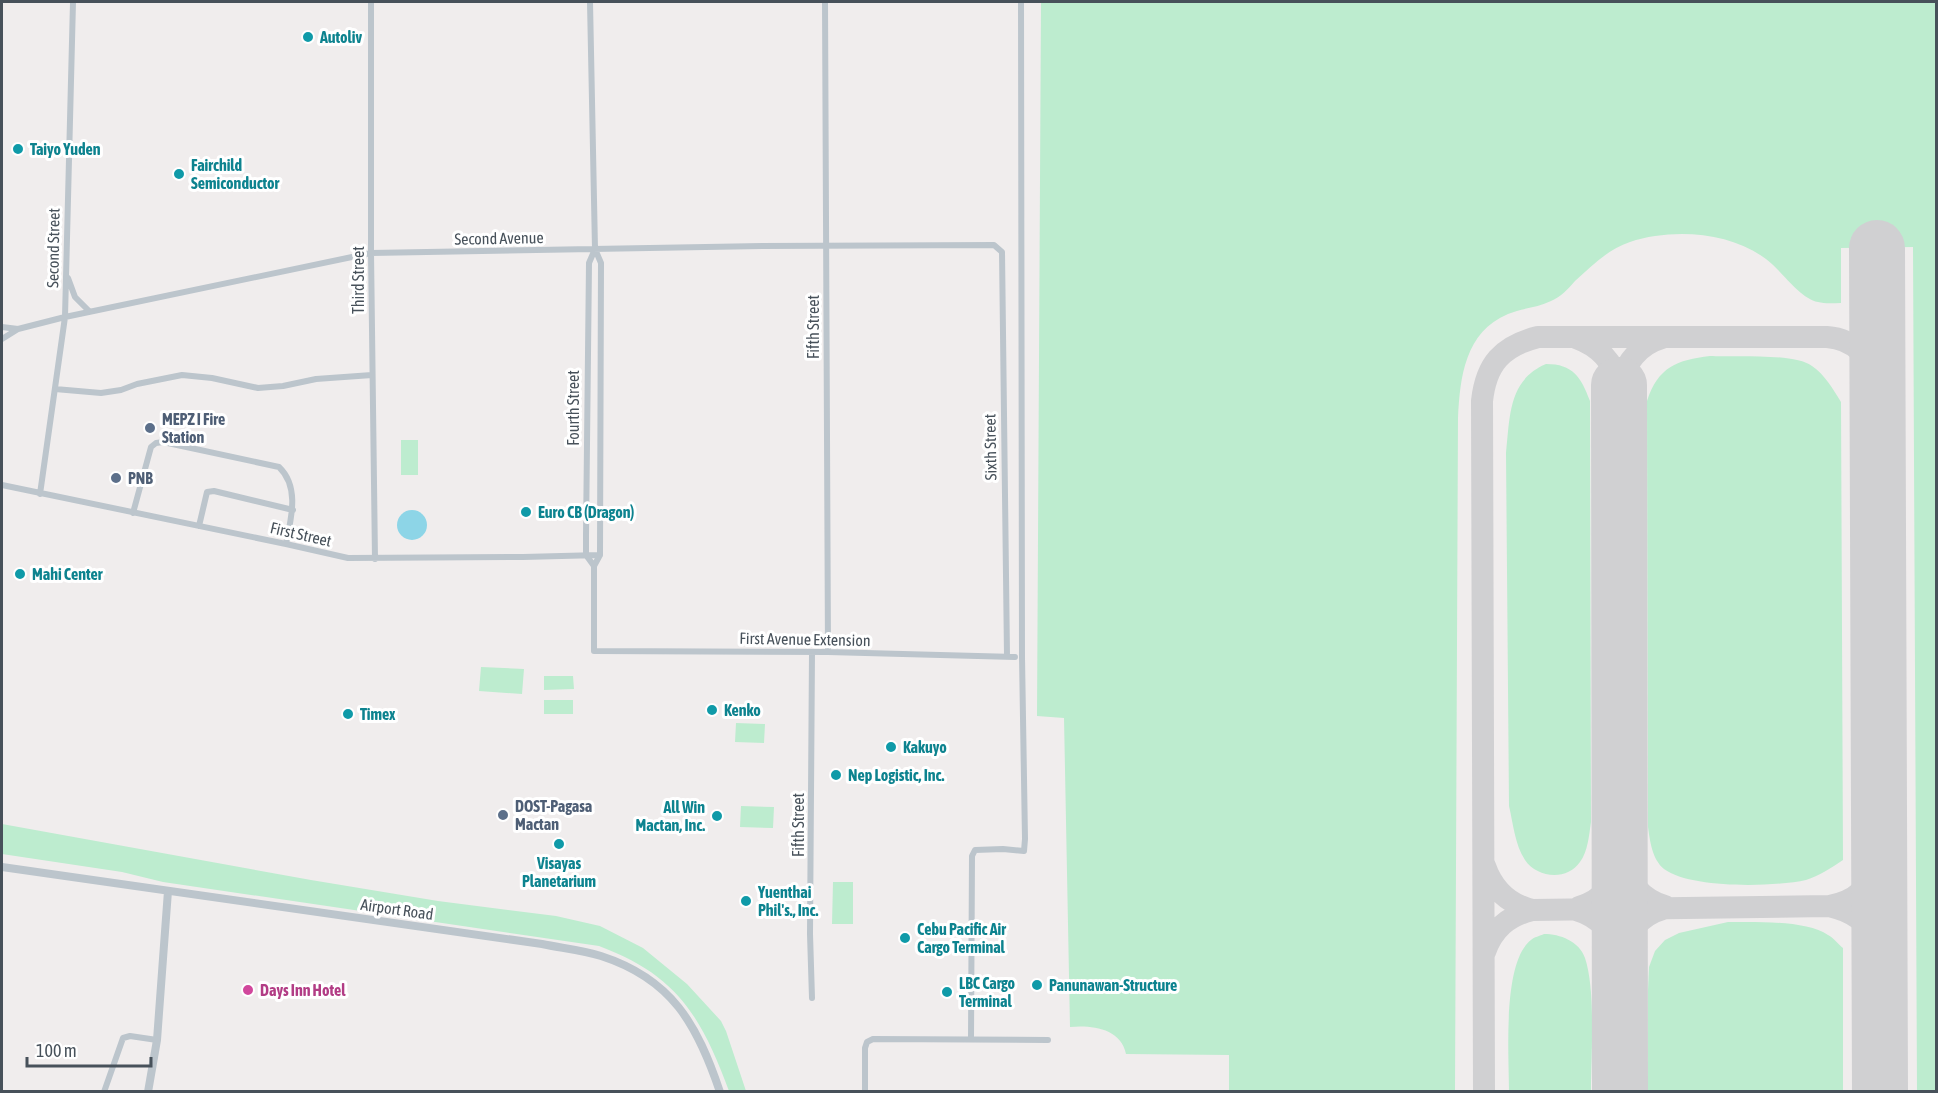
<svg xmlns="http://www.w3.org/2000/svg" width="1938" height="1093" font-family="'Asap Condensed',sans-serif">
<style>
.green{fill:#bdeccf}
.water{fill:#8dd5e7}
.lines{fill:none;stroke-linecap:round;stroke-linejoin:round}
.taxiway{stroke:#d0d0d2;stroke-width:22}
.runway{stroke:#d0d0d2;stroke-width:56}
.minor{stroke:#bcc5cc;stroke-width:6}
.tertiary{stroke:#bcc5cc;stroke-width:8}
.culture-dot{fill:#0f9aa8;stroke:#fff;stroke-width:2}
.service-dot{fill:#5c6f8a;stroke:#fff;stroke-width:2}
.hotel-dot{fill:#d1479c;stroke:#fff;stroke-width:2}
.labels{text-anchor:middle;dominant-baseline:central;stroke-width:6;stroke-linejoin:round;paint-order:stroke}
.culture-label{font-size:16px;font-weight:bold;fill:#0d838f;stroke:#fff;text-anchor:start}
.street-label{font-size:16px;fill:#47515a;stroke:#fff}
.service-label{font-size:16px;font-weight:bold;fill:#4e5e75;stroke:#fff;text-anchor:start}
.hotel-label{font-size:16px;font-weight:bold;fill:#b23c85;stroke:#fff;text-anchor:start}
</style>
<rect width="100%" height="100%" fill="#f0eded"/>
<path class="green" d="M1041,2H1936V1091H1917L1913,247L1841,248V303C1834,303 1825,304 1818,302C1800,299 1781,270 1766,259C1730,232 1673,228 1630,242C1608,249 1592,266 1575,281C1568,289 1561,297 1551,301C1537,308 1522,308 1508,314C1465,332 1460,377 1458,418L1455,1091H1229V1055L1126,1054C1121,1028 1091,1025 1070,1027L1064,718L1037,716Z
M1710,356C1733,357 1795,353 1812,366C1825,375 1833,389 1841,402L1843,860C1831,868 1819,876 1806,880C1774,887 1691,889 1664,869C1652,859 1650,841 1648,827L1647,401C1658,367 1677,360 1710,356Z
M1546,364C1573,364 1581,377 1590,401L1591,822C1589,835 1588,851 1580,862C1567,881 1537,878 1525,860C1515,845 1513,823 1509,806L1506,453C1510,417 1508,380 1546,364Z
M401,440H418V475H401Z
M481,667L524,669L522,694L479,691Z
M544,676H573L574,689L544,690Z
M544,700H573V714H544Z
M736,723L765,724L764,743L735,742Z
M741,806L774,807L773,828L740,827Z
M2,824L311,880L438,901L556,916L600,926L643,948L687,984L721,1021L726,1031L746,1091H729C701,1016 677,975 599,946L163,882L122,872L2,854Z
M833,882H853V924H832Z
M1728,922C1754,922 1807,920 1828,935C1834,938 1838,944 1843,948V1091H1648V990L1649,967L1655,951L1665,940L1679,933Z
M1544,934C1560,934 1579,941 1585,958C1596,991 1591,1055 1591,1091H1509C1509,1057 1502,962 1531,940C1534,937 1540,936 1544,934Z"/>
<path class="water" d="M397 525a15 15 0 1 1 30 0a15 15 0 1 1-30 0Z"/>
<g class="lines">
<path class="taxiway" d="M1576,338C1598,346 1614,362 1619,385
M1619,385C1626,363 1638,345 1662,338
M1620,857C1628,880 1640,899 1665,906
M1485,866C1493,889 1508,904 1532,910
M1829,906C1852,911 1867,922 1879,942
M1579,907C1603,900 1618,881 1620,857
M1576,910C1600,917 1615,935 1620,959
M1485,952C1493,929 1508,916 1532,910L1829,906C1855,902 1872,886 1879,861
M1620,959C1626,935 1638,916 1663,909
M1484,1092L1482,401C1486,364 1502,346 1538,337H1827C1856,339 1872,360 1878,387"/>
<path class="runway" d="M1877,248L1880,1092
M1619,385L1620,1092"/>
<path class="minor" d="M371,2V253L375,559
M590,2L595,249L601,263L600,555L594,566V651L828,652L1015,657
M825,2L828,652
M68,278L75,297L89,311
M2,327L18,329
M2,339L18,329L65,317L371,253L762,246L994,245L1002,252L1007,656
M55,389L101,393L121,390L137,384L182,375L212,378L258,388L283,386L316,379L372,375
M2,485L286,544L348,558L523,557L600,555
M40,494L65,317L73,2
M133,513L151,447L156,443L163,442L279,467C300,487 291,519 286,544
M199,526L207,492L214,491L293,510
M594,566L586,555V535L589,263L595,249
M812,998L810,934L812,652
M971,1039L972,856L975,850L1003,849L1024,851L1025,839L1022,657L1021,2
M104,1092L123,1038L130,1036L157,1040
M865,1092V1048L867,1042L873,1039L1048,1040"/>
<path class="tertiary" d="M2,867L542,944C561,948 582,950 601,956C672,979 697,1024 720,1092
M148,1092L157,1040L168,891"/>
</g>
<g class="culture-dot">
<circle cx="308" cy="37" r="6"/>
<circle cx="18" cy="149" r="6"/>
<circle cx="179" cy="174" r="6"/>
<circle cx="526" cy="512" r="6"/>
<circle cx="20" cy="574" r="6"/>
<circle cx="712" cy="710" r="6"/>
<circle cx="348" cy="714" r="6"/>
<circle cx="891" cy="747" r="6"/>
<circle cx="836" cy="775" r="6"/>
<circle cx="717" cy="816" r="6"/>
<circle cx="559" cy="844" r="6"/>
<circle cx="746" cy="901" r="6"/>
<circle cx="905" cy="938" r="6"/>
<circle cx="1037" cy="985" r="6"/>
<circle cx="947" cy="992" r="6"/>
</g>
<g class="service-dot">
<circle cx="150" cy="428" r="6"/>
<circle cx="116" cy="478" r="6"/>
<circle cx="503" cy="815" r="6"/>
</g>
<circle class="hotel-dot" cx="248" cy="990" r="6"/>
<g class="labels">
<g class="culture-label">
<text x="320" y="37">Autoliv</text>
<text x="30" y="149">Taiyo Yuden</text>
<text x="191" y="165">Fairchild<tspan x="191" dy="18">Semiconductor</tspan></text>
<text x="538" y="512">Euro CB (Dragon)</text>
<text x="32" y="574">Mahi Center</text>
<text x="724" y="710">Kenko</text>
<text x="360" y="714">Timex</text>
<text x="903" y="747">Kakuyo</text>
<text x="848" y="775">Nep Logistic, Inc.</text>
<text x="705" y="807" text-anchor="end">All Win<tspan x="705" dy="18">Mactan, Inc.</tspan></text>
<text x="559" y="863" text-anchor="middle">Visayas<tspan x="559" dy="18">Planetarium</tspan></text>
<text x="758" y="892">Yuenthai<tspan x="758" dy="18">Phil's., Inc.</tspan></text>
<text x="917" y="929">Cebu Pacific Air<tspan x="917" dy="18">Cargo Terminal</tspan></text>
<text x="959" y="983">LBC Cargo<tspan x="959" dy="18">Terminal</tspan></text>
<text x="1049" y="985">Panunawan-Structure</text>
</g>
<g class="street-label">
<text transform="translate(499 238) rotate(-1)">Second Avenue</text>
<text transform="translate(53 248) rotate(-89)">Second Street</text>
<text transform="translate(358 280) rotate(-90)">Third Street</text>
<text transform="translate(813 327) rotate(-90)">Fifth Street</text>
<text transform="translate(573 408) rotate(-90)">Fourth Street</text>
<text transform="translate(990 447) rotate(-91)">Sixth Street</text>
<text transform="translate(301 534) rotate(13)">First Street</text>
<text transform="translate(805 639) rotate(1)">First Avenue Extension</text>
<text transform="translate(798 825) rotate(-90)">Fifth Street</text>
<text transform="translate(397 909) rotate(8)">Airport Road</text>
</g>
<g class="service-label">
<text x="162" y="419">MEPZ I Fire<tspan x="162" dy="18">Station</tspan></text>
<text x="128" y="478">PNB</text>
<text x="515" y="806">DOST-Pagasa<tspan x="515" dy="18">Mactan</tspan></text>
</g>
<g class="hotel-label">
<text x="260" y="990">Days Inn Hotel</text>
</g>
</g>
<rect width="1938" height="1093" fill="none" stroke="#47515a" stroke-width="6"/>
<path d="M27 1057v9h124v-9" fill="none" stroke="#47515a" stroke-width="3"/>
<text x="36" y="1057" font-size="18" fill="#47515a" stroke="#ffffff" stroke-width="4.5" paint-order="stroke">100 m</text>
</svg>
